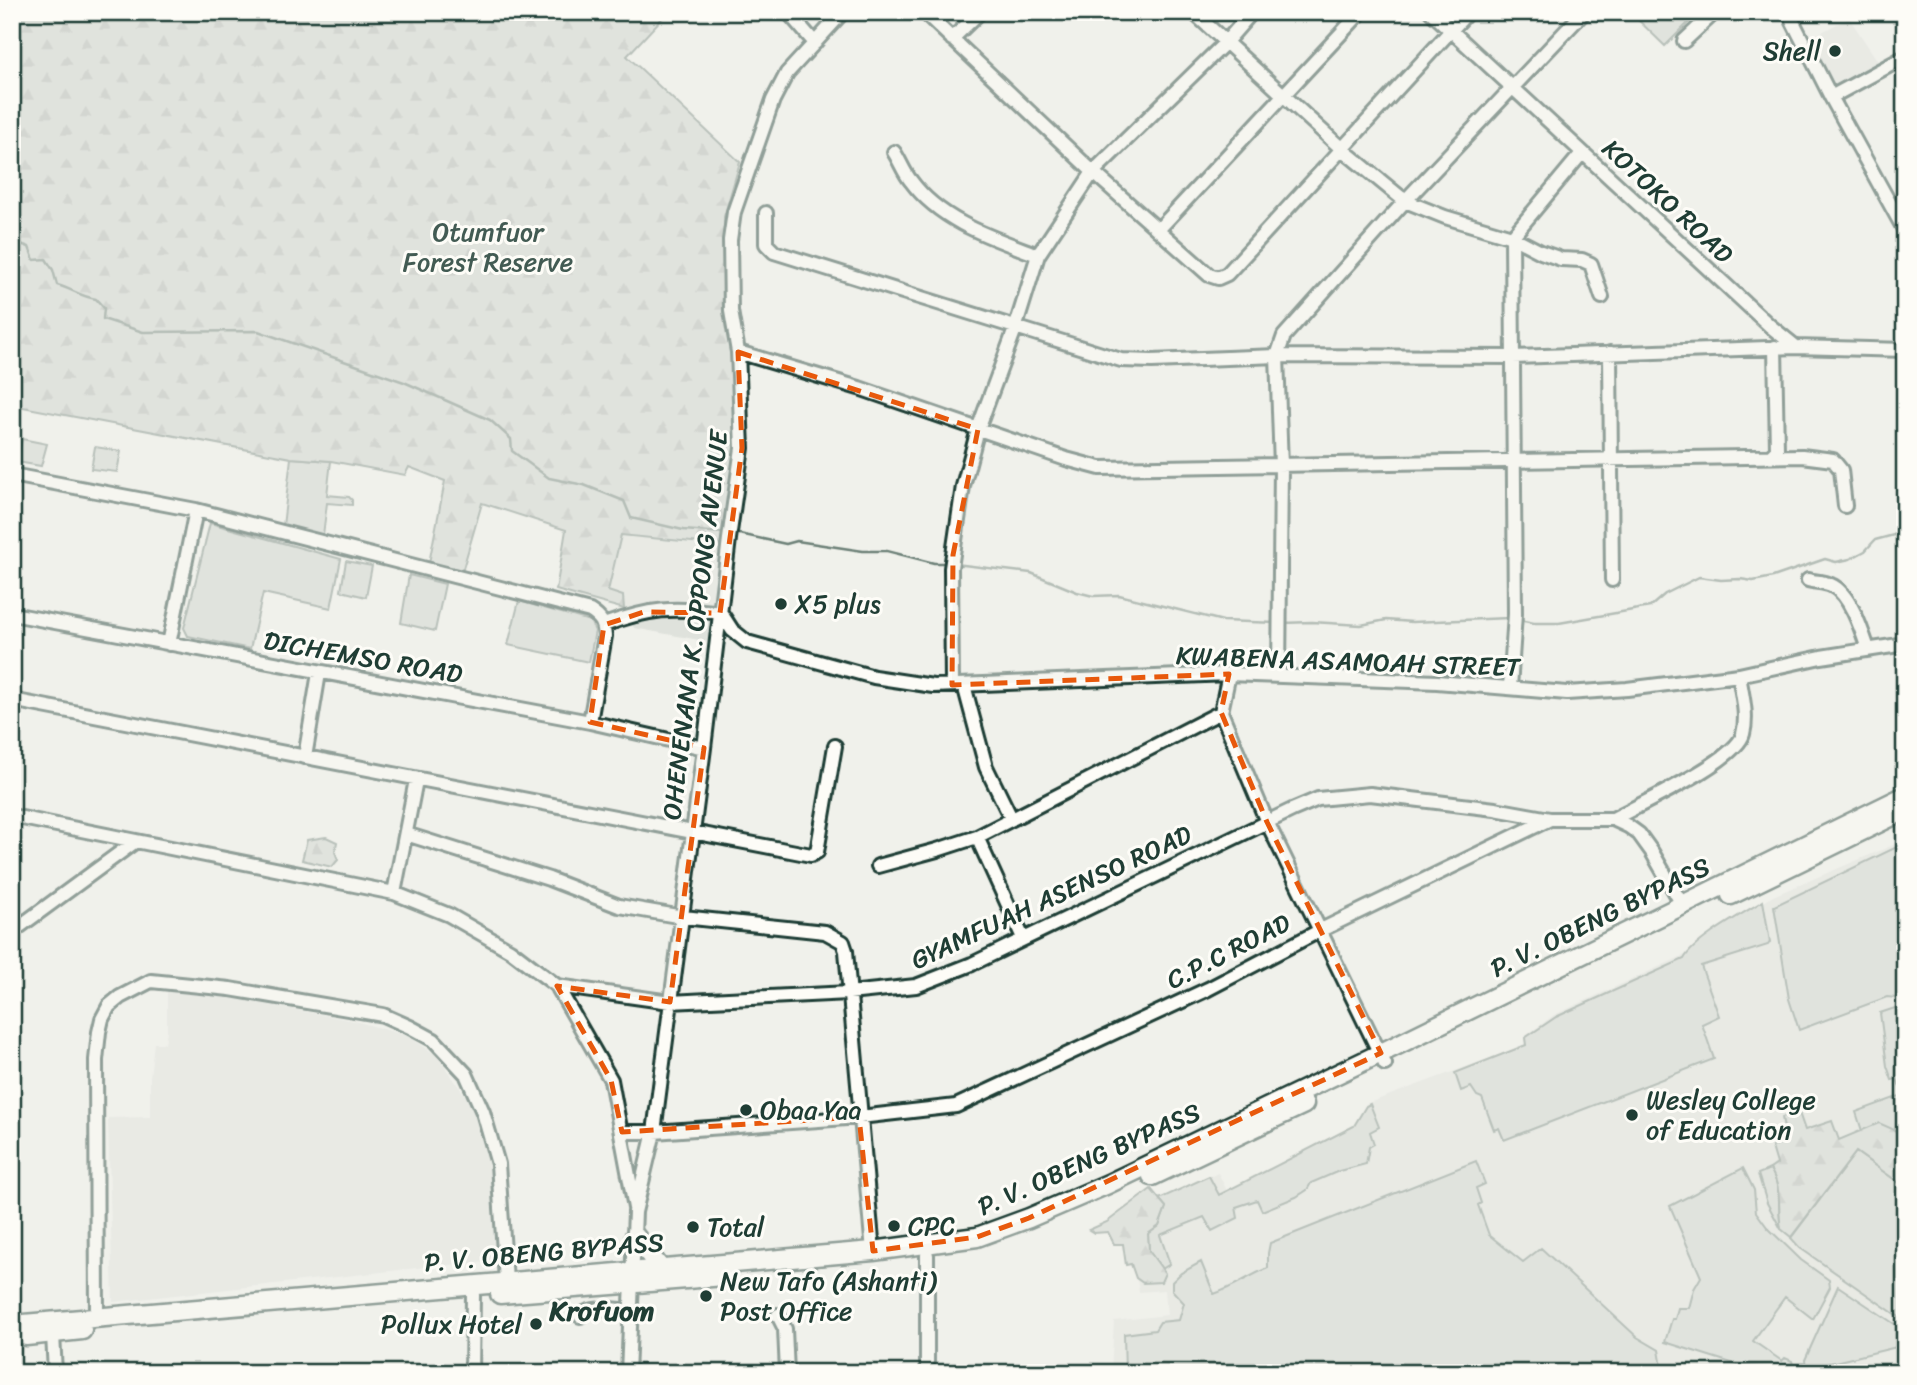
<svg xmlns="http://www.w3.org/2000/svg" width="1917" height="1385" font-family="Sriracha,sans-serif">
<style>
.built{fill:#dfe2dc}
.grass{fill:#cdd3cd;stroke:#768880;stroke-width:2}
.forest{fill:url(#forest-firs);stroke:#768880;stroke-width:2}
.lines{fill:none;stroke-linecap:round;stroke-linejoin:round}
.stream{stroke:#6c8077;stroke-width:2.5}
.minor-casing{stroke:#1f3d34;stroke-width:18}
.highway-casing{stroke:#1f3d34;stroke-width:23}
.minor{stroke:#fdfcf7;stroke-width:12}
.highway{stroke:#fdfcf7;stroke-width:18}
.marked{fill:none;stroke:#e8590c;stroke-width:5;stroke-dasharray:14 9;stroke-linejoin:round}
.poi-dot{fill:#1f3d34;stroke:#fdfcf7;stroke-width:2.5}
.labels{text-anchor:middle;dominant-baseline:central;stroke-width:6;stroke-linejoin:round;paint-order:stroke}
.poi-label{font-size:26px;fill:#1f3d34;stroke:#fdfcf7;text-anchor:start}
.street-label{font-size:26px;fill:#1f3d34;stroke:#fdfcf7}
.park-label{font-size:26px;fill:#425b53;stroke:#fdfcf7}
.neighbourhood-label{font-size:28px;font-weight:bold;fill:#1f3d34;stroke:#fdfcf7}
</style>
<defs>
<pattern id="forest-firs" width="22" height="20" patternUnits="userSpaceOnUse" patternTransform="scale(1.75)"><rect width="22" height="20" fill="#cdd3cd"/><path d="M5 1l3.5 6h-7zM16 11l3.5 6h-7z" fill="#b0b6b1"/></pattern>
</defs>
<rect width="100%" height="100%" fill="#f0f1eb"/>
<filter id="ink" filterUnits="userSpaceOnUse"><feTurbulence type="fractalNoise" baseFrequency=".0143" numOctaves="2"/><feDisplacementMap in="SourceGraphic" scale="14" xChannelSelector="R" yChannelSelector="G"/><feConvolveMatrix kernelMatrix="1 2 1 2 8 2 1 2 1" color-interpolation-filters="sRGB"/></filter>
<g filter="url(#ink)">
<path class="built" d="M1849,18L1879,63L1836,86L1810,38Z
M621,535L722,545L710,642L634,628L624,609L623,596L608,592Z
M1905,840V1373H1111L1114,1321L1167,1315L1165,1290L1139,1292L1127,1215L1218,1173L1227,1191L1353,1125L1366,1104L1525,1045L1524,1037L1554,1015L1689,953L1773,896Z
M180,988L355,1021L408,1036L436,1055L475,1109L491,1153L502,1261L435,1266L113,1302L108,1118L150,1117V1077L154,1043H165L167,1031V990Z"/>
<path class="grass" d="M1630,12H1699L1665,46Z
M22,439L47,444L41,466L17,462Z
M95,447L121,451L117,472L91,469Z
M291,458L331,461L327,495L349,497L352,500V505L327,503L323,535L283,526Z
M210,523L341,559L331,608L263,593L250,649L188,636L184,628Z
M346,561L372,566L366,597L341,591Z
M409,575L445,584L435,631L401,623Z
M519,601L590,621L595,631L589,662L508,645Z
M1905,843V999L1887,997L1799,1030L1789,999L1774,906Z
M1763,901L1770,942L1768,945L1701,966L1719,1016L1702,1024L1714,1059L1504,1140L1499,1128L1494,1130L1482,1098L1477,1096L1471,1087L1461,1091L1455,1073L1526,1045L1525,1038L1556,1017L1684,959C1694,940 1744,913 1763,901Z
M1895,1008L1905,1009V1137L1897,1131L1865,1128L1862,1131L1856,1112L1903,1095L1897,1079L1892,1080L1887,1066L1880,1013Z
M1370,1104L1379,1127L1370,1132L1374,1144L1369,1147L1366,1164L1339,1171L1311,1183L1307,1190L1296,1197L1262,1211L1257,1200L1236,1207L1238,1218L1212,1231L1204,1217L1160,1235L1170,1264L1162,1269L1149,1251L1148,1234L1159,1226L1166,1207L1159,1199L1209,1176L1219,1195L1354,1126L1366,1106Z
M1856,1152L1905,1187V1321L1800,1248L1791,1238Z
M1476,1161L1485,1184L1476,1188L1481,1203L1478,1205L1489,1235L1523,1262L1541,1248L1637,1337L1659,1350L1663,1373H1125L1124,1334L1155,1330L1160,1322L1179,1320L1184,1303L1172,1290V1282L1181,1273L1201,1262L1214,1294C1235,1287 1248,1276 1268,1268V1253L1270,1243Z
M1743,1168L1754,1190L1756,1212L1767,1227L1801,1260L1829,1280L1830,1287L1813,1319L1785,1297L1753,1341L1782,1361L1785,1358L1792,1361L1794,1369L1741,1366L1665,1342L1672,1319H1675L1678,1308H1689L1694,1289L1701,1277L1670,1206Z
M1770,1169C1783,1189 1777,1206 1781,1229L1767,1203L1758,1174Z
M1838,1286L1905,1331V1345L1806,1369L1805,1360Z"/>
<path class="forest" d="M12,12H668L627,56L740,162L724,217V260L727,330L737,380V443L722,545L621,535L608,591L623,596L624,609L556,590L566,530L482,503L462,572L429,563L445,481L409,467L405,475L331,461L291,458L12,405Z
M326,837L337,842L335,852L338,860L332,867L302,860L307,840Z
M1798,1110L1805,1130L1832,1121L1839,1140L1879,1123L1897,1131L1905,1137V1187L1856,1152L1791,1237L1781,1229C1777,1206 1783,1189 1770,1169L1777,1164L1772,1147L1786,1141L1782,1117Z
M1151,1189L1166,1207L1159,1226L1148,1234L1149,1251L1165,1273L1161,1282L1143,1283L1136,1278L1131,1264L1126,1265L1123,1244H1114L1108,1232L1094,1233L1089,1230L1107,1222Z"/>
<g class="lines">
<path class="stream" d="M12,229L18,243L29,247L34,260L46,259L53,270L57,285C72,289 81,297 96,299L104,308L103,319L143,332L258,331L404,382L490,420L511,439L512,451L549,478L584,485L624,501L631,518L683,530L724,533
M735,533L786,544L797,541L863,551H887L934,563H948
M955,564L1031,573L1077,592L1093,596L1119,595L1223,621L1276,623
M1519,620L1534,623H1559L1650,607L1665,594L1699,577L1721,580L1740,579L1753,581L1773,577L1825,559L1836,562L1850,559L1865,551L1875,540L1905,532
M1282,623L1312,622L1361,625L1386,620L1412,622L1509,618"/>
<defs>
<path id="minor" d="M788,12L815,43
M924,12L1093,172L1209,275L1218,278L1227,274L1468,12
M1193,12L1343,150L1405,201L1445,217L1512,237L1541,252L1561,259L1582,260L1591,264L1602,297
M1431,12L1770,326L1796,347
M1788,12L1831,97L1905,231
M952,39L980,12
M1684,41L1715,12
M1831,97L1905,57
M894,152C900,161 904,173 911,181C941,222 993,238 1038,255
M766,213V244L774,252L1121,360L1152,361L1277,356L1513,357L1796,347L1905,350
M1158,230L1361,12
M738,352L859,388L1066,459L1100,468L1802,456L1833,460L1841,470L1845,506
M1610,353L1612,580
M1772,455L1777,450L1775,347
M12,475L196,510L590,611C601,618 604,623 605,636L590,722
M1808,580C1815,582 1825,582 1831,585C1850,593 1862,631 1868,649
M12,614L590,722L704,748
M604,625C650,608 673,607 721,613L732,630L747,642L874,677L933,686L1229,674L1437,682L1567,693L1627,689L1739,675L1821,657L1905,644
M169,644L196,510
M1229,674L1221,712L1267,822L1385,1064
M1279,676L1281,466L1277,356L1284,336L1405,201L1584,12
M952,685L951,568L963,486L978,429L1015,329L1038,255L1093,172L1225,43L1252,12
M964,685L986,767L1011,818
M1510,688L1515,614L1512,237L1582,153
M12,700L811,855L817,852L835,746
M305,757L319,673
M12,816L394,893L449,915L510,950L557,986L611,1080L635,1208
M1613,819C1639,805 1737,760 1743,734C1748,715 1742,695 1739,675
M406,834L549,879L619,906L683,917L825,932L843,942L846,951L873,1251
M977,837L1023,938
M878,866L937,850L977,837L1221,712
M394,893L416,780
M12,932L136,841
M557,986L670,1002L849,993L916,986L972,964L1292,810L1318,799L1370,794L1495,809L1550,819
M622,1132H654L860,1117L956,1106L1208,989L1321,930L1550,819H1613L1628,826L1639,834L1652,852L1683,906
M778,1315L785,1329L787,1373
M580,1316C592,1305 617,1310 633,1311
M97,1317L96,1060L99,1032L102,1019L109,1006L120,997L151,981L230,989L383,1015L410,1027L434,1040L466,1074L483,1112L498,1164L506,1281
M53,1334L55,1373
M472,1373L473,1295
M628,1373L635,1212L654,1132L704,748L729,539L742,448L738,352L731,311L730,240L734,212L773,100L787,73L843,12
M927,1373V1255"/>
<path id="highway" d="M1731,895L1905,810
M1152,1176L1304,1104
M635,1236L661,1269
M500,1294L724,1276
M12,1325L873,1251L977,1237L1029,1218L1108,1184L1381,1053L1905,796
M26,1336L82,1330"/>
</defs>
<use href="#minor" class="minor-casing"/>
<use href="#highway" class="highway-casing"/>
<use href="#minor" class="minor"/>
<use href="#highway" class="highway"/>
</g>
</g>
<path d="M0 0H1917V1385H0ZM738,352L978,429L953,555L952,685L1229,674L1221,712L1267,822L1381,1053L1029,1218L977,1237L873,1251L859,1117L622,1132L611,1080L557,986L670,1002L704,748L590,722L604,625L644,612L720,613L742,448Z" fill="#f0f1eb" fill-opacity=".55" fill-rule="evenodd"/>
<path class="marked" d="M738,352L978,429L953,555L952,685L1229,674L1221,712L1267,822L1381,1053L1029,1218L977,1237L873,1251L859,1117L622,1132L611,1080L557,986L670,1002L704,748L590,722L604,625L644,612L720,613L742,448Z"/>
<g class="poi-dot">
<circle cx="1835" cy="51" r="7"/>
<circle cx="781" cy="604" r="7"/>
<circle cx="746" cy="1110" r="7"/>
<circle cx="1632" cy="1115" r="7"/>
<circle cx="894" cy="1226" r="7"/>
<circle cx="693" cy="1227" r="7"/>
<circle cx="706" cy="1296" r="7"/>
<circle cx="536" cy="1324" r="7"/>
</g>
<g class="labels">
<g class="poi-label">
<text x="1821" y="51" text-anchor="end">Shell</text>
<text x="795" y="604">X5 plus</text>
<text x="1646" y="1100">Wesley College<tspan x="1646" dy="30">of Education</tspan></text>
<text x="760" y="1110">Obaa Yaa</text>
<text x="908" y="1226">CPC</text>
<text x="707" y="1227">Total</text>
<text x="720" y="1281">New Tafo (Ashanti)<tspan x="720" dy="30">Post Office</tspan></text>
<text x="522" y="1324" text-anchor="end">Pollux Hotel</text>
</g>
<g class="street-label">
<text transform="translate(1668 201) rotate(43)">KOTOKO ROAD</text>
<text transform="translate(695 625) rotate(-83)">OHENENANA K. OPPONG AVENUE</text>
<text transform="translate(363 657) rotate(10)">DICHEMSO ROAD</text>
<text transform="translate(1348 661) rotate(2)">KWABENA ASAMOAH STREET</text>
<text transform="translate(1051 897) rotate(-25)">GYAMFUAH ASENSO ROAD</text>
<text transform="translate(1600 917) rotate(-26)">P. V. OBENG BYPASS</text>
<text transform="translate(1228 951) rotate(-27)">C.P.C ROAD</text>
<text transform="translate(1089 1159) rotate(-24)">P. V. OBENG BYPASS</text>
<text transform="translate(544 1252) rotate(-5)">P. V. OBENG BYPASS</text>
</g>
<g class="park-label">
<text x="488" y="232">Otumfuor<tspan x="488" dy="30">Forest Reserve</tspan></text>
</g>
<g class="neighbourhood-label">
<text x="602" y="1310">Krofuom</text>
</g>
</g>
<rect width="1917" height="1385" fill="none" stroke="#fdfcf7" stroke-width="42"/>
<rect x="21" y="21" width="1875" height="1343" fill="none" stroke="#1f3d34" stroke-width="2.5" filter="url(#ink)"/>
</svg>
